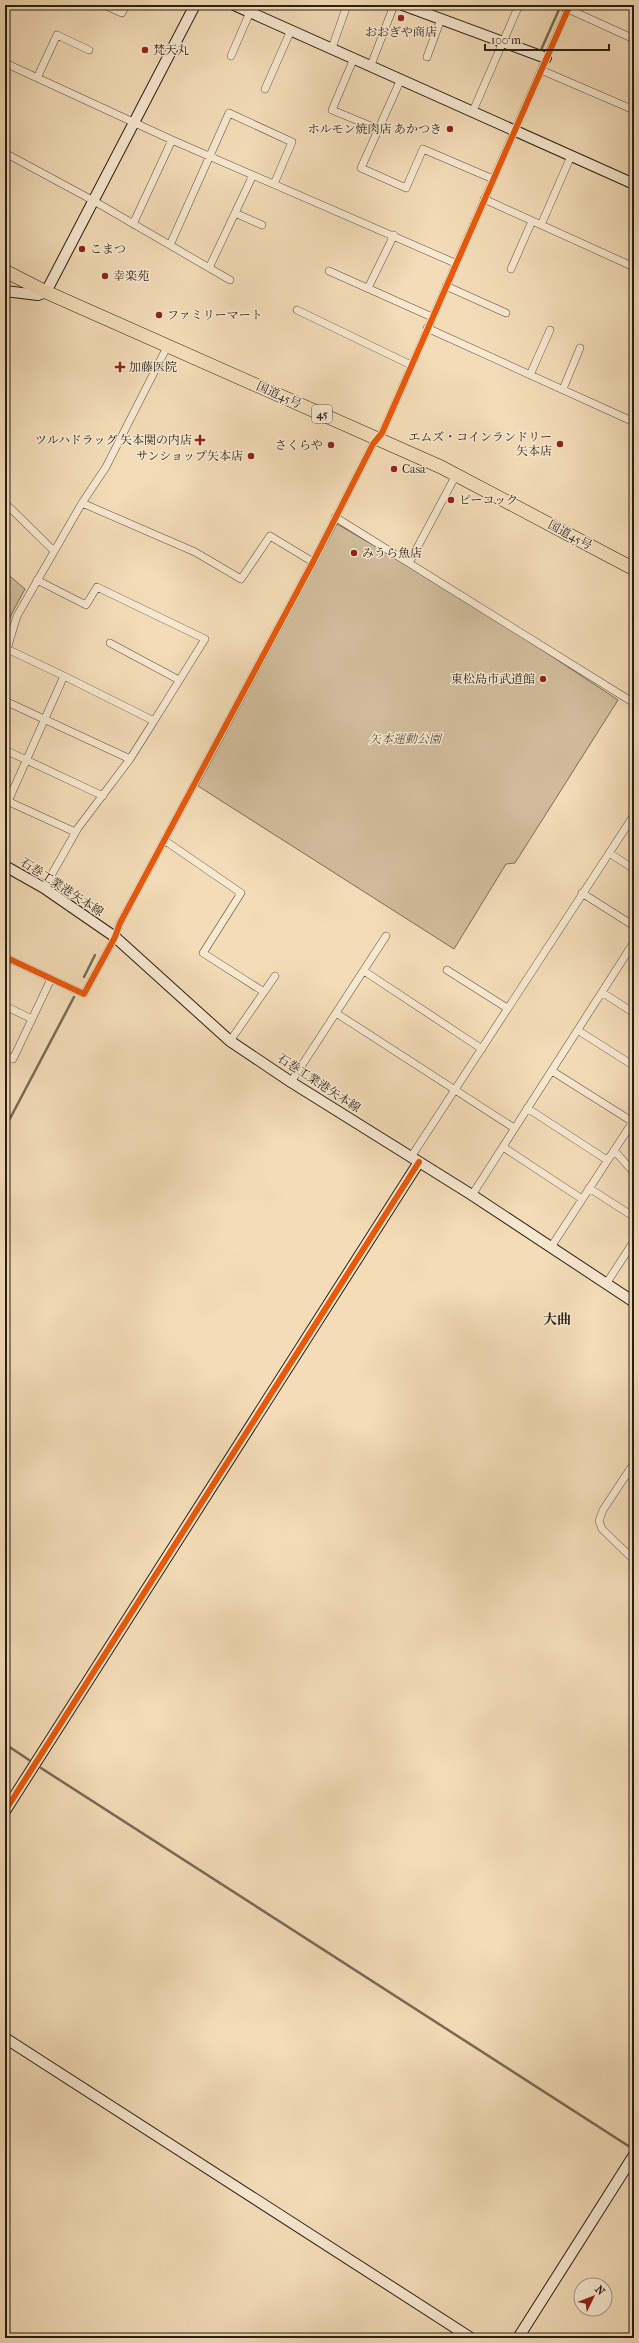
<svg xmlns="http://www.w3.org/2000/svg" width="639" height="2343" font-family="'IM FELL French Canon','Noto Serif JP',serif">
<style>
.green{fill:#d0bc9b;stroke:#7c6d58}
.lines{fill:none;stroke-linecap:round;stroke-linejoin:round}
.stream{stroke:#786955;stroke-width:2.5}
.street-casing{stroke:#5b4e3d;stroke-width:8}
.secondary-casing{stroke:#281e14;stroke-width:12}
.highway-casing{stroke:#281e14;stroke-width:14}
.street{stroke:#f7e8d0;stroke-width:7}
.secondary{stroke:#f7e8d0;stroke-width:10}
.highway{stroke:#f3dcb7;stroke-width:13}
.cycleway-casing{stroke:#f7e8d0;stroke-width:8}
.cycleway{stroke:#e8590c;stroke-width:6}
.poi-dot{fill:#8f2418;stroke:#f7e8d0;stroke-width:1.5}
.labels{text-anchor:middle;dominant-baseline:central;stroke-width:3;stroke-linejoin:round;paint-order:stroke}
.shield{fill:#f7e8d0;stroke:#665b4c;stroke-width:1}
.shield-label{font-size:11px;font-weight:bold;fill:#281e14}
.poi-label{font-size:12px;fill:#281e14;stroke:#f7e8d0;text-anchor:start}
.street-label{font-size:12px;fill:#281e14;stroke:#f7e8d0}
.park-label{font-size:12px;font-style:italic;fill:#5a4d3c;stroke:#f7e8d0}
.quarter-label{font-size:14px;font-weight:bold;fill:#281e14;stroke:#f7e8d0}
</style>
<rect width="100%" height="100%" fill="#f3dcb7"/>
<filter id="stains"><feTurbulence type="fractalNoise" baseFrequency=".005" numOctaves="4"/><feColorMatrix values="0 0 0 0 .2 0 0 0 0 .09 0 0 0 0 .02 0 0 0 .5 -.17"/></filter>
<radialGradient id="worn" r=".72"><stop offset=".6" stop-color="#630" stop-opacity="0"/><stop offset="1" stop-color="#630" stop-opacity=".3"/></radialGradient>
<path class="green" d="M337,524L459,595L618,700L515,863L506,864L454,949L198,786Z
M5,572L25,589L12,613L5,634Z"/>
<g class="lines">
<path class="stream" d="M541,50L561,5
M84,977L95,955
M5,1128L74,997
M5,1744L29,1760
M41,1768L630,2147"/>
<defs>
<path id="street" d="M104,5L122,13L126,5
M332,48L347,5
M231,56L250,12
M427,57L441,19
M354,58L332,110L378,129
M5,63L172,140L455,263
M371,65L394,5
M541,70L634,110
M37,78L57,35L89,50
M401,79L361,168L406,188L423,149L493,179
M265,89L291,30
M473,111L519,5
M5,153L94,201L230,280
M484,199L634,267
M235,213L262,225
M133,224L172,140
M541,225L571,156
M170,245L229,113L292,142L274,184
M209,268L253,175
M511,269L532,221
M329,271L432,317
M446,286L506,313
M368,288L394,235
M297,310L411,365
M427,328L634,422
M530,375L550,330
M563,389L580,348
M5,503L54,551
M82,503L195,552L241,579L270,536L313,562
M335,517L634,703
M409,563L456,475
M37,580L86,605L97,587L205,639L154,721
M110,643L179,680
M5,648L64,676L5,808
M7,649L17,616L82,503L106,467L168,345
M64,676L154,721L130,759
M5,701L130,759L78,828L44,888
M5,750L103,796
M5,800L75,832
M164,840L241,893L203,953L264,992L230,1041
M609,853L634,869
M582,893L634,926
M5,957L84,994L115,937L120,923L313,562L373,444L382,433L568,9L634,39
M447,970L507,1008
M364,971L482,1049
M264,992L275,976
M603,993L634,1013
M5,1006L32,1019
M336,1013L514,1128
M579,1031L634,1066
M5,1055L13,1059L51,979
M552,1071L633,1122
M291,1082L386,936
M527,1108L607,1160
M503,1147L582,1199
M614,1150L634,1173
M411,1157L634,815
M589,1188L634,1217
M472,1195L634,942
M551,1247L634,1120
M606,1284L634,1241
M634,1463L603,1510L599,1521L602,1529L634,1560"/>
<path id="secondary" d="M234,5L634,184
M403,5L546,58
M568,9L570,5
M5,291L38,295L46,292L195,5
M5,866L44,888L115,937L230,1041L291,1082L472,1195L634,1302
M5,1811L419,1162
M5,2038L471,2338
M518,2338L634,2155"/>
<path id="highway" d="M5,271L46,292L441,467L634,569"/>
</defs>
<use href="#street" class="street-casing"/>
<use href="#secondary" class="secondary-casing"/>
<use href="#highway" class="highway-casing"/>
<use href="#street" class="street"/>
<use href="#secondary" class="secondary"/>
<use href="#highway" class="highway"/>
<defs>
<path id="cycleway" d="M5,957L84,994L115,937L120,923L313,562L373,444L382,433L570,5
M5,1811L419,1162"/>
</defs>
<use href="#cycleway" class="cycleway-casing"/>
<use href="#cycleway" class="cycleway"/>
</g>
<g class="poi-dot">
<circle cx="401" cy="18" r="4"/>
<circle cx="145" cy="50" r="4"/>
<circle cx="450" cy="129" r="4"/>
<circle cx="82" cy="249" r="4"/>
<circle cx="105" cy="276" r="4"/>
<circle cx="159" cy="315" r="4"/>
<path d="M118 361h4v4h4v4h-4v4h-4v-4h-4v-4h4z"/>
<path d="M198 434h4v4h4v4h-4v4h-4v-4h-4v-4h4z"/>
<circle cx="560" cy="444" r="4"/>
<circle cx="331" cy="445" r="4"/>
<circle cx="251" cy="456" r="4"/>
<circle cx="394" cy="469" r="4"/>
<circle cx="451" cy="500" r="4"/>
<circle cx="354" cy="553" r="4"/>
<circle cx="543" cy="679" r="4"/>
</g>
<g class="labels">
<rect class="shield" x="312" y="405" width="20" height="18" rx="3"/>
<g class="shield-label">
<text x="322" y="414">45</text>
</g>
<g class="poi-label">
<text x="401" y="32" text-anchor="middle">おおぎや商店</text>
<text x="153" y="50">梵天丸</text>
<text x="442" y="129" text-anchor="end">ホルモン焼肉店 あかつき</text>
<text x="90" y="249">こまつ</text>
<text x="113" y="276">幸楽苑</text>
<text x="167" y="315">ファミリーマート</text>
<text x="129" y="367">加藤医院</text>
<text x="552" y="437" text-anchor="end">エムズ・コインランドリー<tspan x="552" dy="14">矢本店</tspan></text>
<text x="192" y="440" text-anchor="end">ツルハドラッグ 矢本関の内店</text>
<text x="323" y="445" text-anchor="end">さくらや</text>
<text x="243" y="456" text-anchor="end">サンショップ矢本店</text>
<text x="402" y="469">Casa</text>
<text x="459" y="500">ピーコック</text>
<text x="362" y="553">みうら魚店</text>
<text x="535" y="679" text-anchor="end">東松島市武道館</text>
</g>
<g class="street-label">
<text transform="translate(279 395) rotate(24)">国道45号</text>
<text transform="translate(570 535) rotate(28)">国道45号</text>
<text transform="translate(62 887) rotate(33)">石巻工業港矢本線</text>
<text transform="translate(319 1083) rotate(33)">石巻工業港矢本線</text>
</g>
<g class="park-label">
<text x="405" y="739">矢本運動公園</text>
</g>
<g class="quarter-label">
<text x="557" y="1319">大曲</text>
</g>
</g>
<rect width="639" height="2343" fill="none" stroke="#f3dcb7" stroke-width="20"/>
<rect x="6" y="6" width="627" height="2331" fill="none" stroke="#281e14" stroke-width="2"/>
<rect x="10" y="10" width="619" height="2323" fill="none" stroke="#281e14"/>
<g transform="translate(593 2297) rotate(47)"><circle r="19" fill="#f7e8d0" stroke="#a49785"/>
<path d="M0-3L7 15L0 10L-7 15Z" fill="#8f2418"/>
<text y="-6" font-size="11" font-weight="bold" text-anchor="middle" fill="#281e14">N</text>
</g>
<path d="M485 44v6h124v-6" fill="none" stroke="#281e14" stroke-width="2"/>
<text x="491" y="44" font-size="12" fill="#281e14" stroke="#f7e8d0" stroke-width="3" paint-order="stroke">100 m</text>
<rect width="100%" height="100%" filter="url(#stains)"/>
<rect width="100%" height="100%" fill="url(#worn)"/>
</svg>
